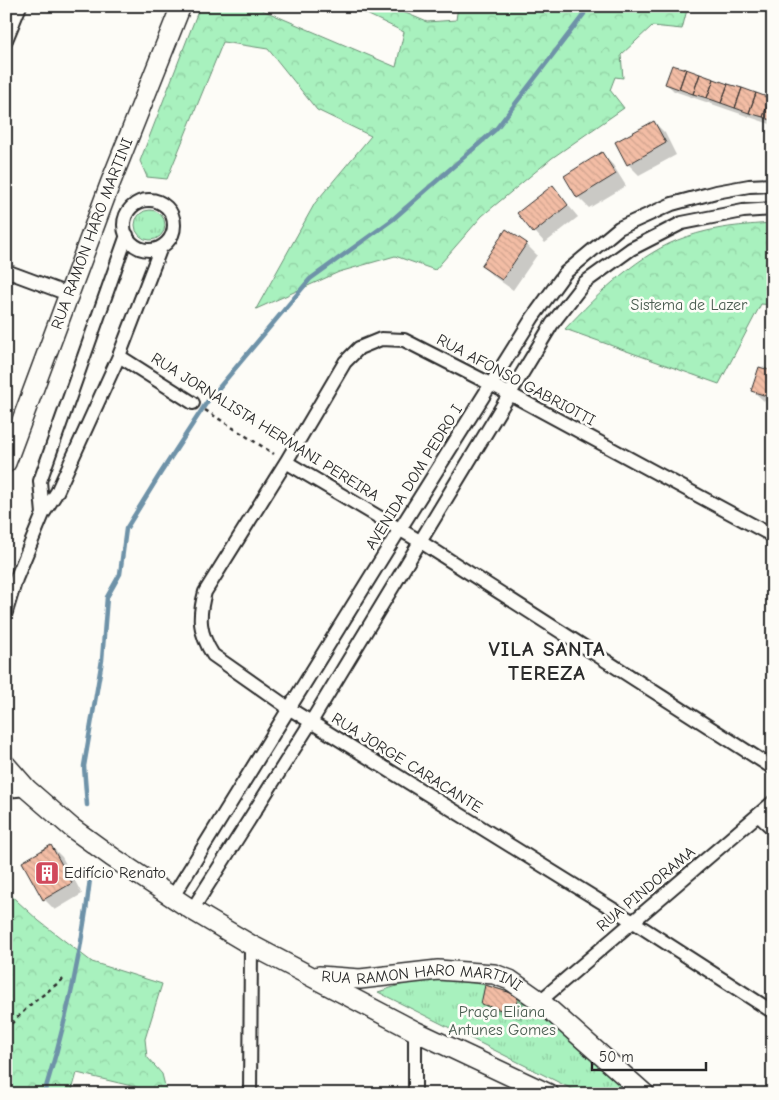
<svg xmlns="http://www.w3.org/2000/svg" width="779" height="1100" font-family="'Comic Neue',sans-serif">
<style>
.grass{fill:url(#grass-tufts);stroke:#6a8e74}
.forest{fill:url(#forest-crowns);stroke:#6a8e74}
.shadow{fill:#0003}
.lines{fill:none;stroke-linecap:round;stroke-linejoin:round}
.stream{stroke:#6e92a8;stroke-width:4.5}
.building{fill:url(#building-back-hatch);stroke:#2b2b2b}
.minor-casing{stroke:#2b2b2b;stroke-width:16}
.secondary-casing{stroke:#2b2b2b;stroke-width:22}
.path{stroke:#2b2b2b;stroke-width:2.5;stroke-dasharray:4 4;stroke-linecap:butt}
.minor{stroke:#fdfcf7;stroke-width:12}
.secondary{stroke:#fdfcf7;stroke-width:19}
.labels{text-anchor:middle;dominant-baseline:central;stroke-width:5;stroke-linejoin:round;paint-order:stroke}
.street-label{font-size:16px;fill:#2b2b2b;stroke:#fdfcf7}
.park-label{font-size:16px;fill:#4a5c50;stroke:#fdfcf7}
.poi-label{font-size:16px;fill:#2b2b2b;stroke:#fdfcf7;text-anchor:start}
.district-label{font-size:21px;font-weight:bold;letter-spacing:1px;fill:#2b2b2b;stroke:#fdfcf7}
</style>
<defs>
<pattern id="grass-tufts" width="24" height="20" patternUnits="userSpaceOnUse" patternTransform="scale(1.25)"><rect width="24" height="20" fill="#a8f1be"/><path d="M3 7l-1-3M5 7V3M7 7l1-3M15 17l-1-3M17 17v-4M19 17l1-3" fill="none" stroke="#91cfa3"/></pattern>
<pattern id="forest-crowns" width="20" height="18" patternUnits="userSpaceOnUse" patternTransform="scale(1.25)"><rect width="20" height="18" fill="#a8f1be"/><path d="M2 6a3 3 0 1 1 6 0M12 15a3 3 0 1 1 6 0" fill="none" stroke="#91cfa3"/></pattern>
<pattern id="building-back-hatch" width="6" height="6" patternUnits="userSpaceOnUse" patternTransform="scale(1.25)"><rect width="6" height="6" fill="#f3bda5"/><path d="M-1 5l2 2M0 0l6 6M5-1l2 2" fill="none" stroke="#d0a38e"/></pattern>
</defs>
<rect width="100%" height="100%" fill="#fdfcf7"/>
<filter id="ink" filterUnits="userSpaceOnUse"><feTurbulence type="fractalNoise" baseFrequency=".02" numOctaves="2"/><feDisplacementMap in="SourceGraphic" scale="10" xChannelSelector="R" yChannelSelector="G"/><feConvolveMatrix kernelMatrix="1 2 1 2 8 2 1 2 1" color-interpolation-filters="sRGB"/></filter>
<g filter="url(#ink)">
<path class="grass" d="M135 225a15 15 0 1 1 30 0a15 15 0 1 1-30 0Z
M454,979L485,985L518,995L630,1094H582L378,992L416,980Z"/>
<path class="forest" d="M200,6H253L396,67L404,32L350,6H389L427,22L456,20L458,6H688L682,29L652,26L621,55L623,78L615,77L610,90L624,108L552,158L482,216L435,270L395,256L339,272L256,309L315,203L371,136L317,110L268,49L223,42L167,179L147,177L140,161Z
M773,223V305L761,304L719,384L565,329C598,294 640,252 686,237C714,227 743,225 773,223Z
M6,891L39,921L92,962L162,984L145,1039L147,1057L162,1074L167,1094H141L140,1088L77,1073L71,1094H6Z"/>
<path class="shadow" d="M667,84L773,100V125L674,91Z
M654,122L665,133L676,155L639,175L628,164Z
M602,154L613,165L626,186L589,208L578,197L566,177Z
M553,187L578,217L545,243L519,214Z
M506,230L526,244L537,255L513,290L493,276L482,266Z
M773,372V405L764,401L753,391Z
M51,846L62,857L82,894L55,910L44,899Z
M517,996L524,1003L522,1020L490,1011L483,1004Z"/>
<g class="lines">
<path class="stream" d="M87,805L84,766L102,660L107,597L120,574L126,529L160,474L207,402L310,279L392,220L496,129L584,14L583,6
M44,1094C67,1021 83,946 91,871"/>
</g>
<path class="building" d="M672,65L686,69L679,89L665,84Z
M686,69L700,74L693,94L679,89Z
M700,74L714,79L707,98L693,94Z
M714,79L728,84L721,103L707,98Z
M728,84L742,88L735,108L721,103Z
M742,88L756,93L749,113L735,108Z
M756,93L770,98L763,117L749,113Z
M770,98L773,99V121L763,117Z
M654,121L666,143L627,165L615,142Z
M602,152L616,174L577,198L564,176Z
M553,185L568,205L533,233L517,213Z
M506,229L527,243L502,280L481,266Z
M759,367L773,371V398L751,391Z
M51,845L72,883L43,900L22,862Z
M485,985L518,995L515,1014L481,1004Z"/>
<g class="lines">
<defs>
<path id="minor" d="M6,40L20,6
M124 225a25 25 0 1 1 50 0a25 25 0 1 1-50 0Z
M6,271L68,294
M119,356L193,403
M286,462L421,542L773,768
M43,514L40,481L127,235
M773,536L510,394L404,340L381,339L359,348L345,362L286,462L205,592C198,617 199,633 213,655L290,709L632,921L773,1012
M6,612L16,579L43,514L57,492L119,356L161,247
M6,791L27,789
M758,815L773,829
M172,898L400,529L533,317L565,273L619,228L672,204L716,192L749,186L773,185
M192,910L311,722L552,324L584,283L631,249L682,223L743,211L773,209
M540,1001L773,802
M250,1094L251,945
M415,1094V1031"/>
<g id="secondary">
<path id="s1" d="M6,463L110,184L181,6"/>
<path d="M6,765L27,789L72,828L112,857L192,910L251,945L415,1031L549,1094"/>
<path id="s2" d="M319,976L360,979L438,970L494,974L510,980L540,1001L645,1094"/>
</g>
</defs>
<use href="#minor" class="minor-casing"/>
<use href="#secondary" class="secondary-casing"/>
<path class="path" d="M205,410L274,454
M6,1029L30,1005L66,977"/>
<use href="#minor" class="minor"/>
<use href="#secondary" class="secondary"/>
</g>
</g>
<defs>
<symbol id="building-square" viewBox="-11 -11 22 22"><rect x="-9" y="-9" width="18" height="18" rx="4" fill="#d1495b" stroke="#fdfcf7"/><path d="M-4-6H4V6H1V3H-1V6H-4ZM-2.5-4.3h1.7v1.8h-1.7ZM.8-4.3h1.7v1.8H.8ZM-2.5-1h1.7V.8h-1.7ZM.8-1h1.7V.8H.8Z" fill="#fff"/></symbol>
</defs>
<g fill-rule="evenodd">
<use href="#building-square" x="33" y="859" width="28" height="28"/>
</g>
<g class="labels">
<g class="street-label">
<text stroke="none"><textPath href="#s1" startOffset="245">RUA RAMON HARO MARTINI</textPath></text>
<text transform="translate(516 380) rotate(28)">RUA AFONSO GABRIOTTI</text>
<text transform="translate(265 427) rotate(32)">RUA JORNALISTA HERMANI PEREIRA</text>
<text transform="translate(414 477) rotate(-58)">AVENIDA DOM PEDRO I</text>
<text transform="translate(407 763) rotate(32)">RUA JORGE CARACANTE</text>
<text transform="translate(646 889) rotate(-40)">RUA PINDORAMA</text>
<text stroke="none"><textPath href="#s2" startOffset="104">RUA RAMON HARO MARTINI</textPath></text>
</g>
<g class="park-label">
<text x="689" y="305">Sistema de Lazer</text>
<text x="502" y="1012">Praça Eliana<tspan x="502" dy="18">Antunes Gomes</tspan></text>
</g>
<g class="poi-label">
<text x="64" y="873">Edifício Renato</text>
</g>
<g class="district-label">
<text x="547" y="649">VILA SANTA<tspan x="547" dy="24">TEREZA</tspan></text>
</g>
</g>
<rect width="779" height="1100" fill="none" stroke="#fdfcf7" stroke-width="25"/>
<rect x="12" y="12" width="754" height="1075" fill="none" stroke="#2b2b2b" stroke-width="2" filter="url(#ink)"/>
<path d="M592 1062v8h114v-8" fill="none" stroke="#2b2b2b" stroke-width="2.5"/>
<text x="599" y="1062" font-size="15" fill="#2b2b2b" stroke="#fdfcf7" stroke-width="4" paint-order="stroke">50 m</text>
</svg>
